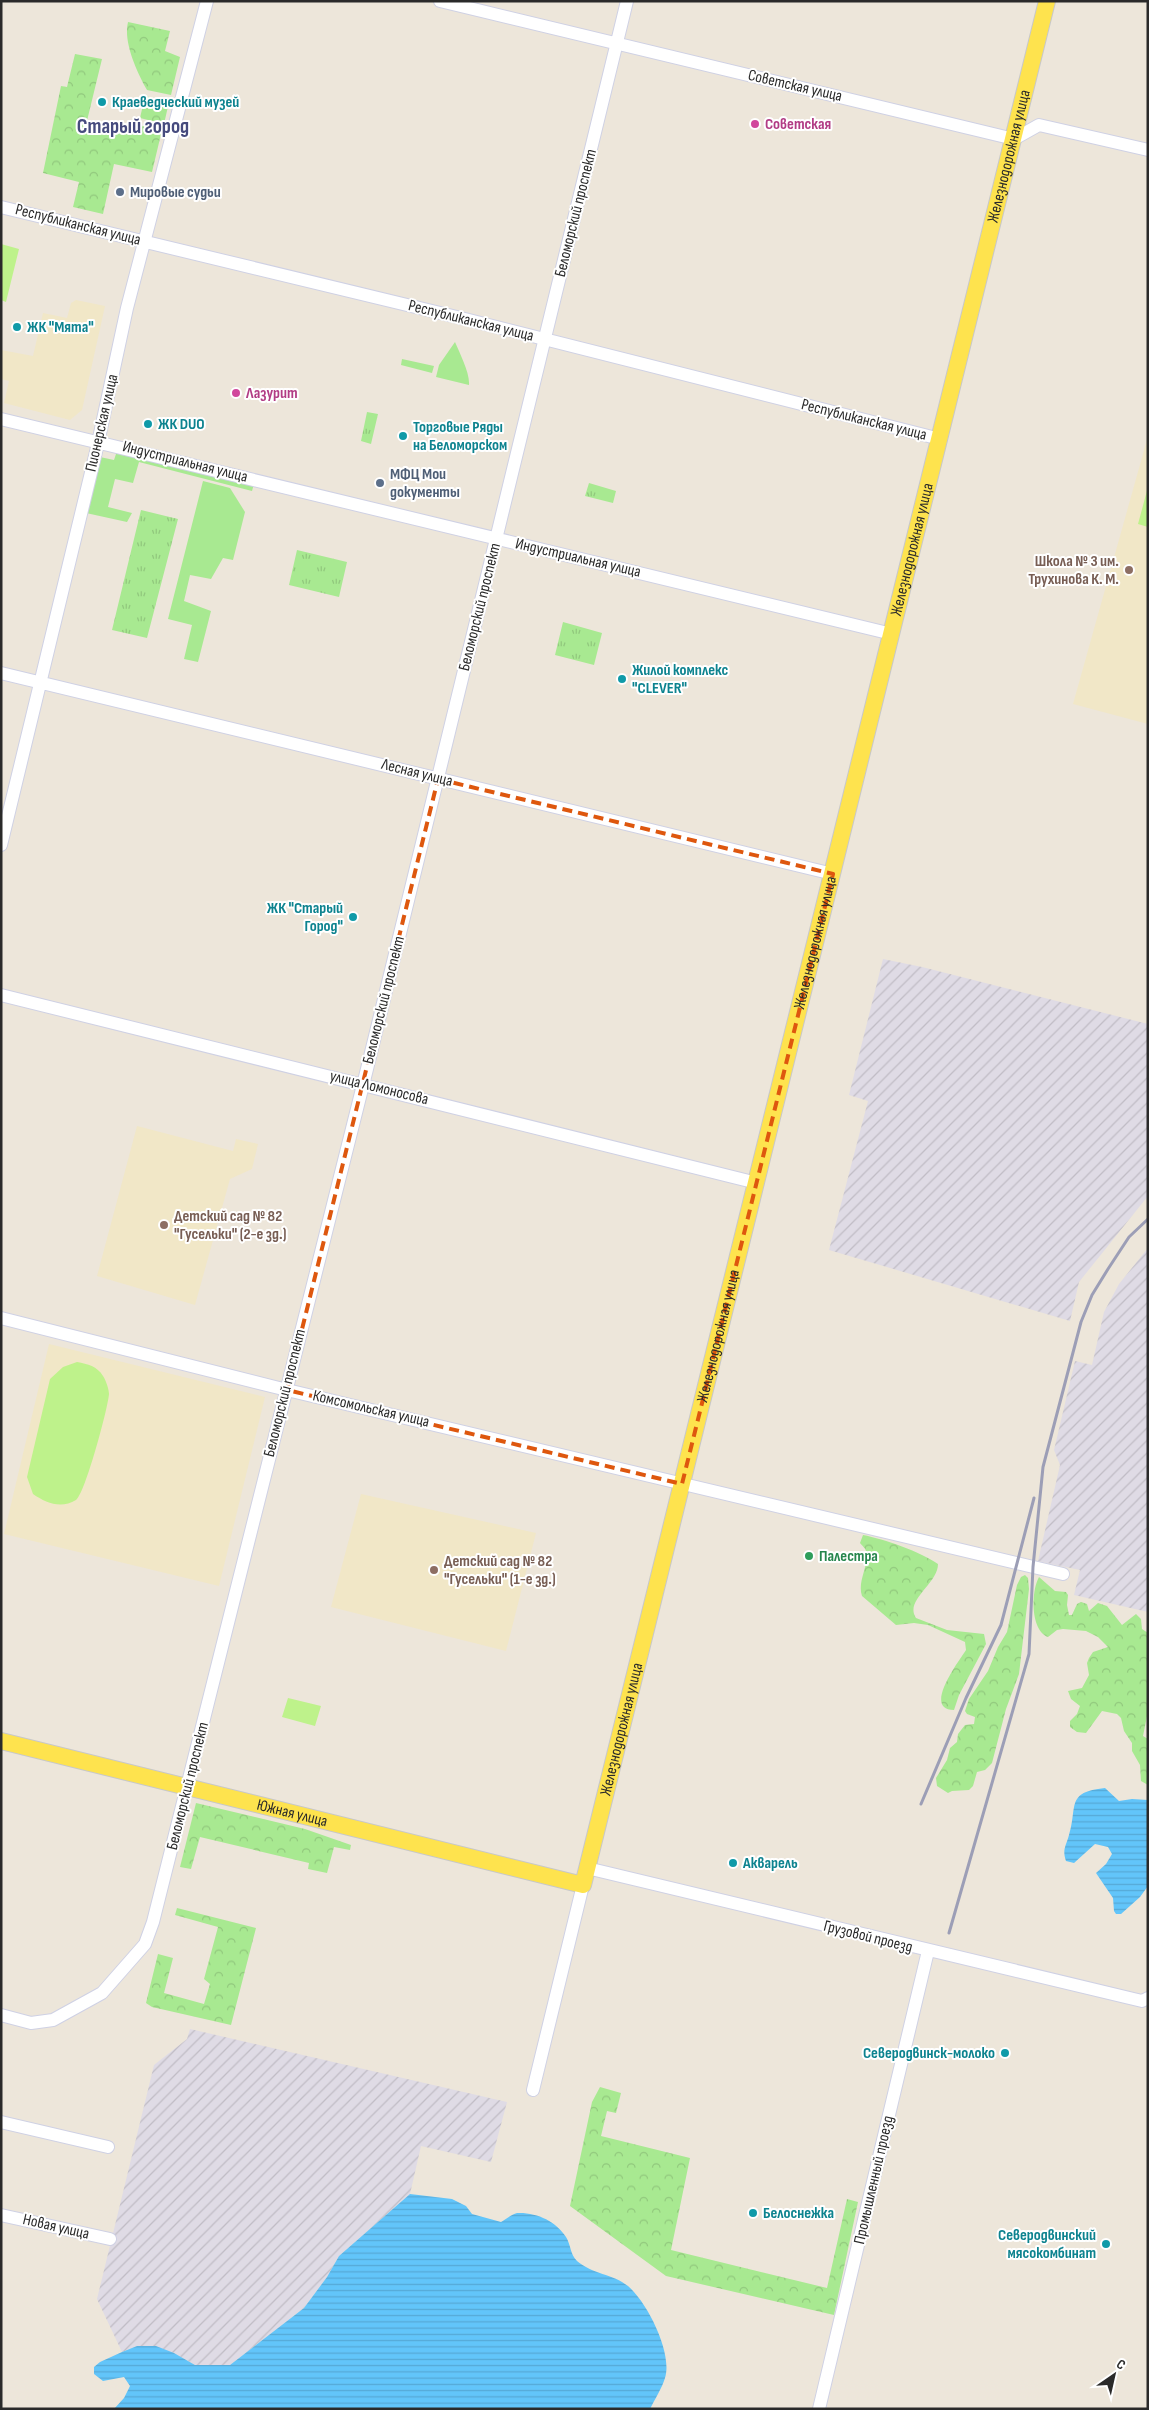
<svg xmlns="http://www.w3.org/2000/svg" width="1149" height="2410" font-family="'Sofia Sans Condensed',sans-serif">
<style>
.industrial{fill:url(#industrial-furrows)}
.education{fill:#f1e7c7}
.grass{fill:#a8e991}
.forest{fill:url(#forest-crowns)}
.park{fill:url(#park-tufts)}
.pitch{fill:#bef28b}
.water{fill:url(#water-rules)}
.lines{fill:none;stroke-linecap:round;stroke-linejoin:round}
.minor-casing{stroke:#cfd1e4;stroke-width:14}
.major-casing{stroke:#c8c8c8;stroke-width:18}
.minor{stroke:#fff;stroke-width:12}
.major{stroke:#fee34e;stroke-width:16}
.rail{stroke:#9c9eb6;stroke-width:3}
.marked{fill:none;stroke:#de570e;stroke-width:4;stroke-dasharray:10 6;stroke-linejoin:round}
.culture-dot{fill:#0f9aa8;stroke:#fff;stroke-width:2}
.hotel-dot{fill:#d1479c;stroke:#fff;stroke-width:2}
.service-dot{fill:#5c6f8a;stroke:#fff;stroke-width:2}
.education-dot{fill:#8d6e63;stroke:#fff;stroke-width:2}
.leisure-dot{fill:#2e9e5b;stroke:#fff;stroke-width:2}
.labels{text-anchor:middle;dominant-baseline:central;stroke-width:4;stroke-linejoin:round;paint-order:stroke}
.street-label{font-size:16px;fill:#2a2a2a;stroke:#fff}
.culture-label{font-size:16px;font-weight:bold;fill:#0d838f;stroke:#fff;text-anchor:start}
.hotel-label{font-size:16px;font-weight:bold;fill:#b23c85;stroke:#fff;text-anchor:start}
.service-label{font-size:16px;font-weight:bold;fill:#4e5e75;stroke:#fff;text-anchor:start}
.education-label{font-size:16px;font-weight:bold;fill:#785e54;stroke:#fff;text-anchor:start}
.leisure-label{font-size:16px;font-weight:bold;fill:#27864d;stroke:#fff;text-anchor:start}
.district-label{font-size:21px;font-weight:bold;fill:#464b7e;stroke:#fff}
</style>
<defs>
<pattern id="industrial-furrows" width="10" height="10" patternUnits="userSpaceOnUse" patternTransform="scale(1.25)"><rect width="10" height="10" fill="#dfdbe5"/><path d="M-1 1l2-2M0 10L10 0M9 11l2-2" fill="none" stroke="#c0bcc5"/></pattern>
<pattern id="forest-crowns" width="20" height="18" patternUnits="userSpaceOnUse" patternTransform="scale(1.25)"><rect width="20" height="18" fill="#a8e991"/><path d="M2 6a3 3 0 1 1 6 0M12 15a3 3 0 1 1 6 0" fill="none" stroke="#91c87d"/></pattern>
<pattern id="park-tufts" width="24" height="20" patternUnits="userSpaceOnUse" patternTransform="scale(1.25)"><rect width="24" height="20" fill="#a8e991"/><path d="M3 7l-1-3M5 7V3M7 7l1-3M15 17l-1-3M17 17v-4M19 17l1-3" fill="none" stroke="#91c87d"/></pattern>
<pattern id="water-rules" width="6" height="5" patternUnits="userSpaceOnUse" patternTransform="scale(1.25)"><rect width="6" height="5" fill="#62c5fa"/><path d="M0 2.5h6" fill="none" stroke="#55a9d6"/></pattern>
</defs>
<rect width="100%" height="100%" fill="#ede6da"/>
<path class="industrial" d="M883,959L922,967L1148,1024V1196L1079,1282L1070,1321L829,1250L868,1101L849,1095Z
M1148,1248V1612L1074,1595L1080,1570L1038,1561L1060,1465L1054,1450L1075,1361L1092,1365L1104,1312L1119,1284Z
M190,2029L507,2102L491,2162L421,2146L410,2194L339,2256L327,2277L304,2308L230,2365H195L174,2353L137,2346L122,2352L97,2299L154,2065L187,2039Z"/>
<path class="education" d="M76,300L105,306L82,410L70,420L4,403L9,381L1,379V350L33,356L43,313L67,318L71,303Z
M1148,436V724L1073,704Z
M137,1126L233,1151L236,1139L258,1144L252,1169L230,1179L195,1305L97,1276Z
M49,1344L265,1397L219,1586L4,1534Z
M361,1494L536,1533L506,1651L331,1607Z"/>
<path class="grass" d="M455,342C460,354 470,373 469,385L436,377L439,365Z
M402,359L434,366L432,373L401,365Z
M117,451L254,484L252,491L139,462L133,483L115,479L108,507L132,513L127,522L86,513L100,457L114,460Z
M203,481L230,488L245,512L233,560L223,558L211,579L190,575L184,601L211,611L198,662L184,659L192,625L168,619Z"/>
<path class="forest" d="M128,22L170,31L165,51L180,57L171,95L147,90C137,72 123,42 128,22Z
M75,54L102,59L85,129L115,135L138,125L162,130L152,172L114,164L103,214L73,207L79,182L43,173L61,86L67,87Z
M145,96L169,102L164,124L140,118Z
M863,1535C884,1539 921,1552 938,1564C938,1584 904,1600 916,1618L947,1630L984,1634L986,1644L959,1695L954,1710C922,1710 959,1661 966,1650L965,1642L928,1625L914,1623L896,1625L862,1596C857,1581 869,1567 866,1552C866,1548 862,1546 860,1543Z
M1025,1575L1028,1578L1029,1589L1019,1674L1006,1709L992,1763L985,1770L977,1772L973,1786L969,1790L952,1791L948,1793L937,1786L936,1778L947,1760L950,1748L957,1742L958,1734L965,1725L974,1724L975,1717L967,1714L965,1711L969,1699L988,1671L998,1647L1007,1632L1017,1585L1021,1577Z
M1039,1577L1055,1591L1066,1592L1068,1595L1067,1605L1069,1615H1072L1077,1604L1081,1602L1087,1604L1089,1611L1098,1603L1107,1606L1122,1625L1136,1614L1141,1619L1142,1629L1148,1633V1711L1143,1736L1148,1739V1785L1141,1781L1140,1765L1132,1751V1743L1124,1731L1121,1718L1117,1714L1102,1711L1086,1733L1077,1732L1070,1727V1721L1077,1714L1080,1706L1071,1699L1068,1691L1082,1688L1089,1675L1087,1663L1089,1658L1093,1652L1108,1647L1098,1637L1086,1631L1063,1629L1057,1630L1048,1637C1030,1630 1031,1591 1039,1577Z
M196,1803L305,1829L351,1845L350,1850L334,1847L327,1873L308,1869L309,1863L200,1837L191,1869L180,1867Z
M177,1908L256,1928L231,2025L152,2007L146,2003L158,1954L173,1958L164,1993L204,2004L210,1984L204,1979L218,1927L175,1915Z
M600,2087L621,2093L616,2113L607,2111L601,2136L690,2158L671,2250L827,2288L847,2199L858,2202L834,2315L666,2276L570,2206L592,2102Z"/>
<path class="park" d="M367,412L378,414L371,444L361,441Z
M589,483L616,491L613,503L585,496Z
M141,510L178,519L147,638L112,630Z
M297,550L347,562L339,597L289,585Z
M563,622L602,633L594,665L555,655Z"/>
<path class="pitch" d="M1,244L19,249L6,302L1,300Z
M1148,487V527L1138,524Z
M77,1362C88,1364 97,1366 103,1376C106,1380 109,1390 109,1394C108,1408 85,1494 76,1500C61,1509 46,1503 33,1494L27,1477L50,1379L63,1367Z
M288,1698L321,1706L315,1726L282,1717Z"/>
<path class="water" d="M1105,1788L1119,1801L1132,1799L1148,1800V1886L1140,1897L1121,1914H1116L1114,1911L1113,1898L1096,1873L1106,1864L1112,1854L1108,1847L1095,1844L1074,1863L1066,1861C1062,1850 1066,1846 1069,1835C1078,1807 1065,1792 1105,1788Z
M410,2194L452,2199L466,2206L472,2214L501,2222C506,2219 512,2214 517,2213C536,2212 556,2221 566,2237C571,2245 570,2254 577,2261C592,2274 613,2274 628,2286C647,2302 673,2353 665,2378C662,2388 655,2399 650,2409H114L124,2398L130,2386L124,2377L103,2381L94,2374V2367L100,2362L122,2352L137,2346H156L174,2353L195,2365H230L304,2308L327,2277L339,2256Z"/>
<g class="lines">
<defs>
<path id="minor" d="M440,1L1014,139L1039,125L1148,150
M1,207L461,318L940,439
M1,419L892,634
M1,673L833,874
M1,845L96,452L127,308L207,1
M1,995L757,1183
M1,1318L287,1390L1063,1574
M587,1868L1142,2001L1148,1998
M1,2015L31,2023L53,2020L102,1993L145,1944L153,1922L367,1069L627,1
M533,2090L583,1885
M1,2122L108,2147
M1,2215L110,2239
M819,2409L928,1951"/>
<g id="major">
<path id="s1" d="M1,1741L583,1885L1047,1"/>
</g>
</defs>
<use href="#minor" class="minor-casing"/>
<use href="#major" class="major-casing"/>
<use href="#minor" class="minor"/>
<use href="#major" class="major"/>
<path class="rail" d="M921,1804L966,1698L1001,1625L1034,1498
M949,1933L1029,1654L1033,1567L1043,1467L1081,1322L1092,1295L1108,1269L1129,1237L1148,1219"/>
</g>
<path class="marked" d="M438,779L833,874L682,1484L287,1390Z"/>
<g class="culture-dot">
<circle cx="102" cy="102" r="5"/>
<circle cx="17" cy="327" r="5"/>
<circle cx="148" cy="424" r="5"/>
<circle cx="403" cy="436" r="5"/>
<circle cx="622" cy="679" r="5"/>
<circle cx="353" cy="917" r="5"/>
<circle cx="733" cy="1863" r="5"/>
<circle cx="1005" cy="2053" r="5"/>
<circle cx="753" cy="2213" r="5"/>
<circle cx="1106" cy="2244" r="5"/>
</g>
<g class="hotel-dot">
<circle cx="755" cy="124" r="5"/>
<circle cx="236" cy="393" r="5"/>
</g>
<g class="service-dot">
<circle cx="120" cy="192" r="5"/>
<circle cx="380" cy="483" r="5"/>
</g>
<g class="education-dot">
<circle cx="1129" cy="570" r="5"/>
<circle cx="164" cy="1225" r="5"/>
<circle cx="434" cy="1570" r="5"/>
</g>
<circle class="leisure-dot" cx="809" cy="1556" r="5"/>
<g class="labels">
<g class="street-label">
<text transform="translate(795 86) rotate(13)">Советская улица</text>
<text stroke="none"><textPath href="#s1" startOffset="2380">Железнодорожная улица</textPath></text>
<text transform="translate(576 213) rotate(-76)">Беломорский проспект</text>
<text transform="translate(78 225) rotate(14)">Республиканская улица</text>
<text transform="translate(471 321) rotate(14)">Республиканская улица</text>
<text transform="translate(864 420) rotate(14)">Республиканская улица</text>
<text transform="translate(102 423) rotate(-77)">Пионерская улица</text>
<text transform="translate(185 462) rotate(14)">Индустриальная улица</text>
<text stroke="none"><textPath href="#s1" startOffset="1975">Железнодорожная улица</textPath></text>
<text transform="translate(578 558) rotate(13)">Индустриальная улица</text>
<text transform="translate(480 607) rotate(-76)">Беломорский проспект</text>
<text transform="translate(417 773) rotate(14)">Лесная улица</text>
<text stroke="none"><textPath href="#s1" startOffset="1570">Железнодорожная улица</textPath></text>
<text transform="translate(384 1000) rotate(-76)">Беломорский проспект</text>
<text transform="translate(379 1088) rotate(14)">улица Ломоносова</text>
<text stroke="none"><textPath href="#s1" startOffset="1165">Железнодорожная улица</textPath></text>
<text transform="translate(285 1393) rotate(-76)">Беломорский проспект</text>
<text transform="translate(371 1409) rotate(13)">Комсомольская улица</text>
<text stroke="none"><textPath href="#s1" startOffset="760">Железнодорожная улица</textPath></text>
<text transform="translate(188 1786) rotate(-76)">Беломорский проспект</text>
<text stroke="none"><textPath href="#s1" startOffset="300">Южная улица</textPath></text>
<text transform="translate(868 1937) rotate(14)">Грузовой проезд</text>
<text transform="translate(874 2180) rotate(-77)">Промышленный проезд</text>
<text transform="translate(56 2227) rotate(13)">Новая улица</text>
</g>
<g class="culture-label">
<text x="112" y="102">Краеведческий музей</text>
<text x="27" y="327">ЖК "Мята"</text>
<text x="158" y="424">ЖК DUO</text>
<text x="413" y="427">Торговые Ряды<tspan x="413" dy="18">на Беломорском</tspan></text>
<text x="632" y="670">Жилой комплекс<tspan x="632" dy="18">"СLEVER"</tspan></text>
<text x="343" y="908" text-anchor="end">ЖК "Старый<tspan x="343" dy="18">Город"</tspan></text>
<text x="743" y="1863">Акварель</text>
<text x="995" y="2053" text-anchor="end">Северодвинск-молоко</text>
<text x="763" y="2213">Белоснежка</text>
<text x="1096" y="2235" text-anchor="end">Северодвинский<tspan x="1096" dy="18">мясокомбинат</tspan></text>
</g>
<g class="hotel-label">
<text x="765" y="124">Советская</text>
<text x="246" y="393">Лазурит</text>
</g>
<g class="service-label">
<text x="130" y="192">Мировые судьи</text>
<text x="390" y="474">МФЦ Мои<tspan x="390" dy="18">документы</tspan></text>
</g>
<g class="education-label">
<text x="1119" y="561" text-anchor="end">Школа № 3 им.<tspan x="1119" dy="18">Трухинова К. М.</tspan></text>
<text x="174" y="1216">Детский сад № 82<tspan x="174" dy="18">"Гусельки" (2-е зд.)</tspan></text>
<text x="444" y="1561">Детский сад № 82<tspan x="444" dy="18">"Гусельки" (1-е зд.)</tspan></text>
</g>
<g class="leisure-label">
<text x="819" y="1556">Палестра</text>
</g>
<g class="district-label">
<text x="133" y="126">Старый город</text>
</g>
</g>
<rect width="1149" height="2410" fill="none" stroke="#2a2a2a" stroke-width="5"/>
<g transform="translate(1114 2375) rotate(34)" stroke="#ffffff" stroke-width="4" paint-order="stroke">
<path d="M0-4L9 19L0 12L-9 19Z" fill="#2a2a2a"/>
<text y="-8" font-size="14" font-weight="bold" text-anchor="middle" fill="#2a2a2a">С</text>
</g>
</svg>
